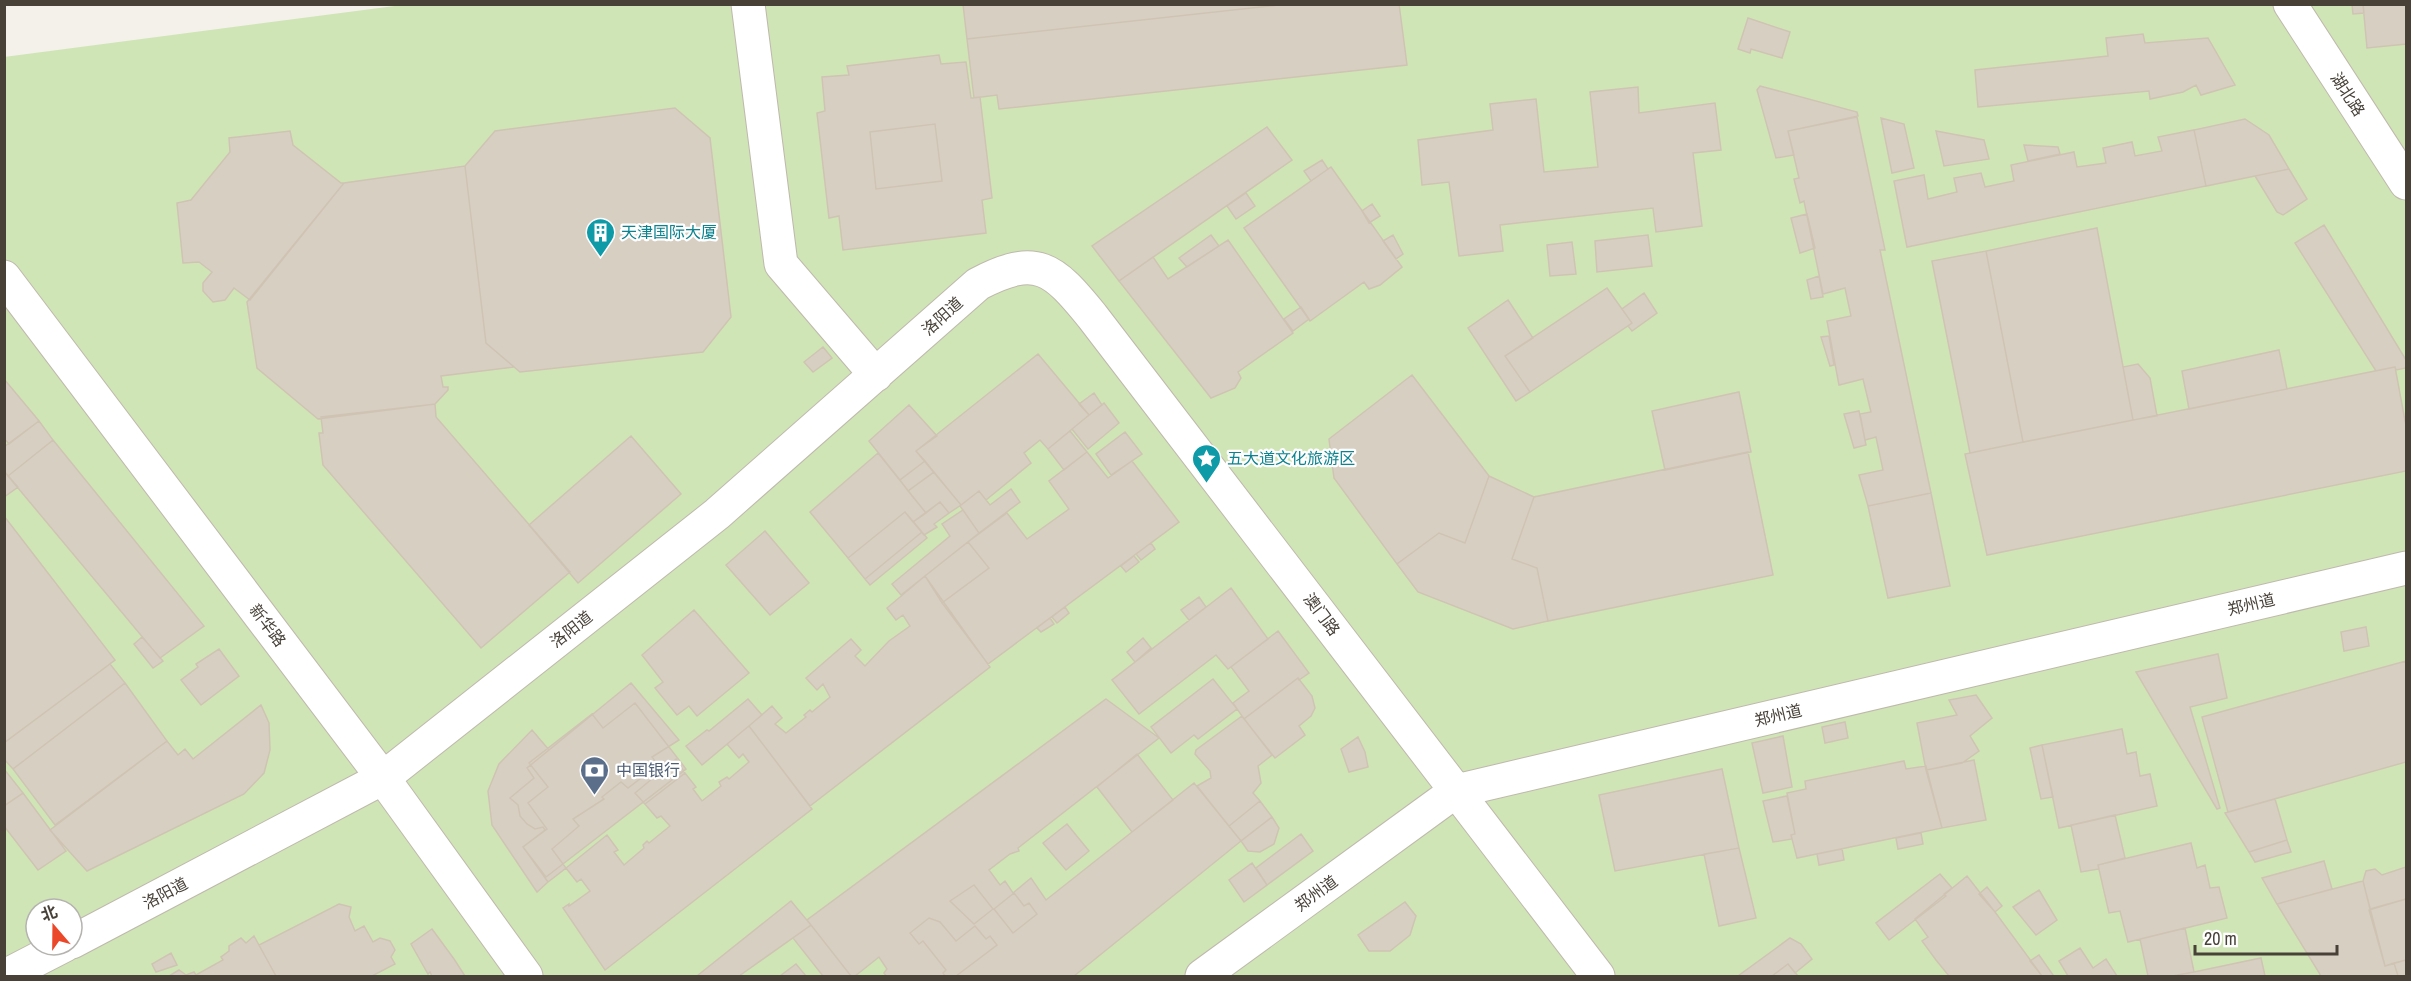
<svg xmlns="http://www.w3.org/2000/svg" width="2411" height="981" font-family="'Archivo Narrow','Noto Sans SC',sans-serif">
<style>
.green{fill:#cfe5b5;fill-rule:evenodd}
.building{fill:#d8cfc3;stroke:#cfc4b3;stroke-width:1.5}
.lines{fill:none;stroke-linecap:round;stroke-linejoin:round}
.minor-casing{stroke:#bfb8ad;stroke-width:35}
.tertiary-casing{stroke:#bfb8ad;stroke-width:35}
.minor{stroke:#fff;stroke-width:33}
.tertiary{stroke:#fff;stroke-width:33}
.labels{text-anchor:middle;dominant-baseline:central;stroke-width:4.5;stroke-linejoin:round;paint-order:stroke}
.street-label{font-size:16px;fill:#474138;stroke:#fff}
.culture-label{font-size:16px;fill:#0d838f;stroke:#fff;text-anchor:start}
.service-label{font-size:16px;fill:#4e5e75;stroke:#fff;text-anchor:start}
</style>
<rect width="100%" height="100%" fill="#f4f1ea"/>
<path class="green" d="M410,4L2406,5V976H5L4,57ZM36,909H72V945H36Z"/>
<path class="building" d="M963,4H1289L967,39Z
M1289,4H1399L1407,65L999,109L997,95L974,98L967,39Z
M2352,4H2363L2364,13L2353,14Z
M2363,4H2406V44L2367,48Z
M1748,18L1790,32L1782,58L1751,49L1750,53L1738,49Z
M2143,34L2145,43L2208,38L2235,85L2201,95L2196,85L2183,92L2150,99L2149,91L1978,107L1975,70L2108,56L2106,38Z
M939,55L941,64L966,62L971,98L980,97L992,198L982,200L986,233L843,250L839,216L829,218L817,113L825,111L822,77L849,75L847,66Z
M1760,86L1857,112L1858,116L1788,131L1794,155L1776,158L1757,90Z
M1638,87L1639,113L1715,103L1721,150L1693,153L1702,226L1656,232L1653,208L1500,225L1503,251L1459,256L1449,182L1422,185L1418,140L1493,130L1490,104L1536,99L1544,172L1598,167L1590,92Z
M675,108L710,138L731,317L703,352L520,372L486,343L465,166L495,131Z
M1857,117L1885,250H1880L1931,493L1868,506L1859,475L1883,470L1876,437L1865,440L1860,414L1871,412L1863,379L1839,385L1827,321L1851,316L1845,288L1823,294L1804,201L1800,203L1794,179L1799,178L1788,131Z
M1881,118L1904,124L1914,168L1892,173Z
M2245,119L2269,135L2289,169L2206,186L2194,130Z
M935,124L942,181L876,189L870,132Z
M1267,127L1292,160L1119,281L1092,246Z
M2194,130L2206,186L1907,247L1894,181L1924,175L1928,199L1957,192L1954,178L1981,173L1985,187L2014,181L2011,165L2074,152L2077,167L2106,163L2103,148L2132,142L2135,156L2162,151L2158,137Z
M290,131L293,145L341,183H344L250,300L234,288L225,300L213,302L203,291V283L212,272L199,262L183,263L177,203L191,200L230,152L229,138Z
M1936,131L1984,140L1989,159L1944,166Z
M2024,145L2058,147L2060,154L2028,161Z
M1322,160L1328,169L1311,181L1304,171Z
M465,166L486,343L514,367L441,376L443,387H448V390L435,404L318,419L257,368L247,302L344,183Z
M1331,167L1402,267L1380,285L1369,289L1364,282L1310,321L1244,228Z
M2289,169L2307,199L2283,215L2277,212L2255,176Z
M1246,193L1255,206L1236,219L1227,206Z
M1372,204L1380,216L1369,223L1362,211Z
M1807,214L1815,248L1800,253L1791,218Z
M2324,225L2406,360V368L2396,370L2395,367L2376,371L2295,243Z
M2097,228L2133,420L2023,442L1986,251Z
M1211,235L1219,246L1187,267L1179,258Z
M1393,235L1403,254L1396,259L1383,241Z
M1648,235L1652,266L1597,272L1595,241Z
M1228,240L1293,333L1238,372L1241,378L1235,388L1211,398L1119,281L1153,257L1168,279Z
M1572,242L1576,274L1550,276L1547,245Z
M1986,251L2023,442L1970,453L1932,261Z
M1819,276L1823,297L1811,299L1807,280Z
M1607,288L1632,323L1530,392L1505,356Z
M1644,293L1657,313L1632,331L1628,326L1632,323L1622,309Z
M1508,300L1533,338L1505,356L1530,392L1516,401L1468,328Z
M1301,307L1309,319L1293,331L1284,319Z
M1829,336L1834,365L1830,366L1821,337Z
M823,347L832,358L813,372L804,362Z
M2279,350L2287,389L2189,409L2182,371Z
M1038,354L1089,415L1048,449L1040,440L1024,453L1031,463L986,500L979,491L961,505L916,451Z
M2138,364L2150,378L2157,416L2133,420L2123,367Z
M2395,367L2406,426V471L1987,555L1965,454Z
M1412,375L1489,476L1465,543L1439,533L1397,564L1334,478L1329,439Z
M4,379L39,421L9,444L4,438Z
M1739,392L1751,452L1665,470L1652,411Z
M1094,393L1102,405L1089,415L1079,404Z
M1104,403L1119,423L1088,449L1072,429Z
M435,404L436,417L570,572L481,648L323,465L319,433H323L321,417Z
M909,405L937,436L916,451L925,461L900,480L869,441Z
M1859,411L1866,445L1854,448L1844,414Z
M39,421L53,440L8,476L4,471V447Z
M1070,431L1087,452L1064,470L1048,449Z
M1125,432L1142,454L1111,475L1096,454Z
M631,436L681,494L578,583L529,525Z
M53,440L204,626L160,658L8,476Z
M1087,452L1108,478L1132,461L1179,522L988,664L942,603L989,568L968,542L1007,513L1027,539L1069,509L1049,481Z
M1748,452L1773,575L1548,621L1537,568L1512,559L1534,497Z
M878,453L926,513L913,522L905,512L848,558L810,512Z
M925,461L934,472L908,491L900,480Z
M4,471L18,487L4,497Z
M934,472L961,505L949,513L940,502L926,513L908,491Z
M1489,476L1534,497L1512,559L1537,568L1548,621L1513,629L1418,592L1397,564L1439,533L1465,543Z
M1011,489L1020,502L979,533L960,506L979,491L990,505Z
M1931,493L1950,586L1888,598L1868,506Z
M940,502L949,513L934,524L937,527L924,535L913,522Z
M963,510L979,533L901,595L892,584L950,536L942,524Z
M905,512L922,532L865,579L848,558Z
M4,516L115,660L4,743Z
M765,531L809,583L770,615L726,565Z
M922,532L927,538L870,585L865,579Z
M968,542L989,568L942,603L925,576Z
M1151,543L1155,549L1141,560L1136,554Z
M1134,556L1139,562L1126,572L1121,566Z
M925,576L990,667L810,806L749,726L772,706L782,718L775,724L786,733L806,717L804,715L810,710L812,712L830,697L823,684L817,690L806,678L851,639L861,650L855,656L865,666L889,641L910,626L903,615L896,620L887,608Z
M1231,588L1268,639L1228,669L1216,655L1139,714L1112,680Z
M1199,597L1206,607L1189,620L1181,610Z
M1065,607L1069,613L1057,623L1052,617Z
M694,610L749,673L697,716L689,706L677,715L655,688L663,682L642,655Z
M1050,618L1054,624L1041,632L1037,628Z
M2366,627L2369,646L2344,651L2341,632Z
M1278,631L1309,673L1299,680L1298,678L1244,719L1233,703L1249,691L1231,667Z
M142,637L163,661L153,668L134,644Z
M1143,638L1151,648L1135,662L1127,652Z
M219,649L239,676L201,705L181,680L198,667L196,664Z
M2218,654L2227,698L2190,707L2220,808L2217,809L2136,672Z
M2406,661V762L2228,812L2202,717Z
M110,664L125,683L13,769L4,759V743Z
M1298,678L1312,696L1315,708L1311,716L1299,726L1305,735L1275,758L1244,719Z
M1213,679L1237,709L1198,739L1194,735L1171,753L1151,727Z
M125,683L167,741L55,825L13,769Z
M631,683L679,740L652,757L658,765L628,788L621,782L602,797L604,799L573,819L579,826L552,849L566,868L548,882L523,847L545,830L543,827L535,829L527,824L520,816L518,805L510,798L534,778L527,768Z
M1976,695L1992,718L1970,736L1979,751L1962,763L1926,770L1917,723L1957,715L1949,700Z
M748,699L762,715L702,765L686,746L707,730L709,731Z
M1106,699L1159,738L1018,848L1019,851L1010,854L989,870L1000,885L1005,881L1013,893L1031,878L1046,900L1194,783L1241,841L1074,976H886L884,973L887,969L879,957L855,976H851L807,920Z
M635,703L686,769L546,877L523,847L547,829L528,803L548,787L529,763L592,714L603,728Z
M261,705L269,723L270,750L264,773L244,794L87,871L50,830L167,741L178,755L185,749L193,759Z
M1242,716L1272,755L1258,766L1261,783L1253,793L1260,801L1229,826L1197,786L1211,778L1210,771L1195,754L1196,750Z
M1845,722L1848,738L1825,743L1822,727Z
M749,726L812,809L605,970L563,908L569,904V906L590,891L581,879L577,882L566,868L607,835L618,850L614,852L624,865L644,848L643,845L647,841L649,843L670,826L661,816L657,818L645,804L685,773L696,787L693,789L702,801L721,786L719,782L727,777L729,779L749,762L743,754L739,758L727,744Z
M2122,729L2127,754L2136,752L2140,776L2150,774L2157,806L2059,828L2042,745Z
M532,730L549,750L527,768L534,778L510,798L518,805L520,816L527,824L535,829L543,827L545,830L523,847L548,882L537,892L492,825L488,791L499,764Z
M1783,736L1792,787L1763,793L1752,743Z
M1358,737L1365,752L1368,767L1349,772L1341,749Z
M2042,745L2053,797L2041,799L2030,748Z
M1137,754L1173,800L1132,832L1097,787Z
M676,759L685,773L645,804L635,793Z
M1974,760L1986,820L1942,828L1926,770Z
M1904,761L1906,769L1926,766L1942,828L1797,858L1791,835L1795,834L1787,793L1806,789L1805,781Z
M4,769L23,793L4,806Z
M1722,769L1739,848L1615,871L1599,795Z
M23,793L66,851L38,870L4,826V806Z
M1787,796L1795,834L1791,835L1792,839L1773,842L1763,801Z
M2275,799L2287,840L2249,852L2225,813Z
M1260,801L1272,817L1241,841L1229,826Z
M2115,815L2125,858L2098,865L2099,869L2081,872L2071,825Z
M1272,817L1279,828L1274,844L1260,852L1248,851L1241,841Z
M1067,824L1089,851L1066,870L1043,843Z
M1921,833L1923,844L1898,849L1896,838Z
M1301,834L1313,851L1267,885L1256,868Z
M2287,840L2291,852L2255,862L2249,852Z
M2191,843L2197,868L2205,865L2210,888L2219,887L2227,918L2128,942L2120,911L2109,913L2098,865Z
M1739,848L1756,918L1719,926L1704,854Z
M1842,849L1844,860L1819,865L1817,854Z
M2324,861L2332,889L2277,904L2262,878Z
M1252,863L1267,885L1244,902L1229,880Z
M2406,867V899L2370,909L2363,881L2366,871L2375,869L2382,875Z
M1940,874L1952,888L1944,894L1946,896L1889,940L1876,923Z
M1967,876L1995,912L2042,976H1949L1936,960L1922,941L1928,937L1915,919Z
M2363,881L2385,966L2394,963L2398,976H2321L2277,904Z
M974,885L993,909L974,924L950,901Z
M1987,887L2002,906L1995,912L1979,894Z
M2039,890L2057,920L2036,935L2013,907Z
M1014,893L1024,906L1029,903L1037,914L1013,933L994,909Z
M2406,899V960L2385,966L2369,910Z
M791,901L811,925L739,976H697Z
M1405,902L1416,916L1410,935L1390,951H1369L1358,935Z
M339,904L351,907L349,917L355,931L364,926L373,942L380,938L390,941L395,950L391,957L395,964L372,976H276L259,945Z
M929,918L940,922L956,941L975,926L986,939L990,936L997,945L956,976H945L943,973L946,970L923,941L919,944L910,933Z
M811,925L851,976H823L793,938Z
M2185,928L2194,972L2172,976H2148L2140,939Z
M432,929L454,959L465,976H432L430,972L428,974L411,944Z
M254,936L276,976H169L179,970L186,975L194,972L196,975L223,960L221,957L229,951V946L241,938L246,943Z
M1790,938L1801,944L1812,959L1795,973L1788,964L1772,976H1738Z
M2080,948L2093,968L2106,959L2117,976H2068L2059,961Z
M171,953L177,965L156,972L152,964Z
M2039,955L2053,975L2051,976H2042L2030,961Z
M2261,958L2265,976H2172L2194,972Z
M2406,960V976H2398L2394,963Z
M796,964L806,976H780Z
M1788,964L1798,976H1772Z"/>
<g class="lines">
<defs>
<path id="minor" d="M748,4L781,264L876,375
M2290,4L2406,183
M383,778L717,514L978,284C1037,253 1053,268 1092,316L1598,976
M1202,976L1456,791L2406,568"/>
<path id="tertiary" d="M4,277L383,778L526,976
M72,942L383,778
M5,976L65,945"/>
</defs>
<use href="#minor" class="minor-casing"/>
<use href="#tertiary" class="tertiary-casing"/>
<use href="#minor" class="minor"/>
<use href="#tertiary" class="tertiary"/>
</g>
<defs>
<symbol id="building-pin" viewBox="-11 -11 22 30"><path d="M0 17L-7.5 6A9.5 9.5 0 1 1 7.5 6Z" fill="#0f9aa8" stroke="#fff"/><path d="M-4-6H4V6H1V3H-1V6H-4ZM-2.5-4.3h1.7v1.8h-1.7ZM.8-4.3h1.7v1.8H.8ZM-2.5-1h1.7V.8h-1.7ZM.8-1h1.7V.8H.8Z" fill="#fff"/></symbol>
<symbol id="sight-pin" viewBox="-11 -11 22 30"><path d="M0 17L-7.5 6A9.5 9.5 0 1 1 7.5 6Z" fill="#0f9aa8" stroke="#fff"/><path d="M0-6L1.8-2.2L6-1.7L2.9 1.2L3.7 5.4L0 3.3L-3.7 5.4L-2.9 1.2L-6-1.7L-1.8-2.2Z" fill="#fff"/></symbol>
<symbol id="bank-pin" viewBox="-11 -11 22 30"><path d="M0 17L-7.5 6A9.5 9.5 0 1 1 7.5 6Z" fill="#5c6f8a" stroke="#fff"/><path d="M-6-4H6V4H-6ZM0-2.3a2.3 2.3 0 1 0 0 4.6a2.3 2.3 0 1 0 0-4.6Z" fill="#fff"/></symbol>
</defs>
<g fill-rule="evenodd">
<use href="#building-pin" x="584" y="216" width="33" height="45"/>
<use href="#sight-pin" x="1190" y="442" width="33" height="45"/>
<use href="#bank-pin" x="578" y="754" width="33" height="45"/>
</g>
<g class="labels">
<g class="street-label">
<text transform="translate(2348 94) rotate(57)">湖北路</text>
<text transform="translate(942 316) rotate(-42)">洛阳道</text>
<text transform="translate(2251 604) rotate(-13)">郑州道</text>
<text transform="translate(1322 614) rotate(53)">澳门路</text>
<text transform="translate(268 625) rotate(53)">新华路</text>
<text transform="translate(571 629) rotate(-38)">洛阳道</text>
<text transform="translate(1778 715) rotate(-13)">郑州道</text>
<text transform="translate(165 893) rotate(-28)">洛阳道</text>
<text transform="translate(1316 893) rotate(-36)">郑州道</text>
</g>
<g class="culture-label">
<text x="621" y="232">天津国际大厦</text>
<text x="1227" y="458">五大道文化旅游区</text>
</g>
<g class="service-label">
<text x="616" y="770">中国银行</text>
</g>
</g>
<rect width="2411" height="981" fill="none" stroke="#474138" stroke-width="12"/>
<g transform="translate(54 927) rotate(340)"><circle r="28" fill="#ffffff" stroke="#b5b3af" stroke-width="1.5"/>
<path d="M0-4.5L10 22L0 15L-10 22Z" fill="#eb4729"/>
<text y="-9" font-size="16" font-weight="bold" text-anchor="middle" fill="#474138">北</text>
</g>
<path d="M2195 945v9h142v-9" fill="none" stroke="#474138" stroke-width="3"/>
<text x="2204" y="945" font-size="18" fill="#474138" stroke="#ffffff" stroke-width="4.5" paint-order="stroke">20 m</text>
</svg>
